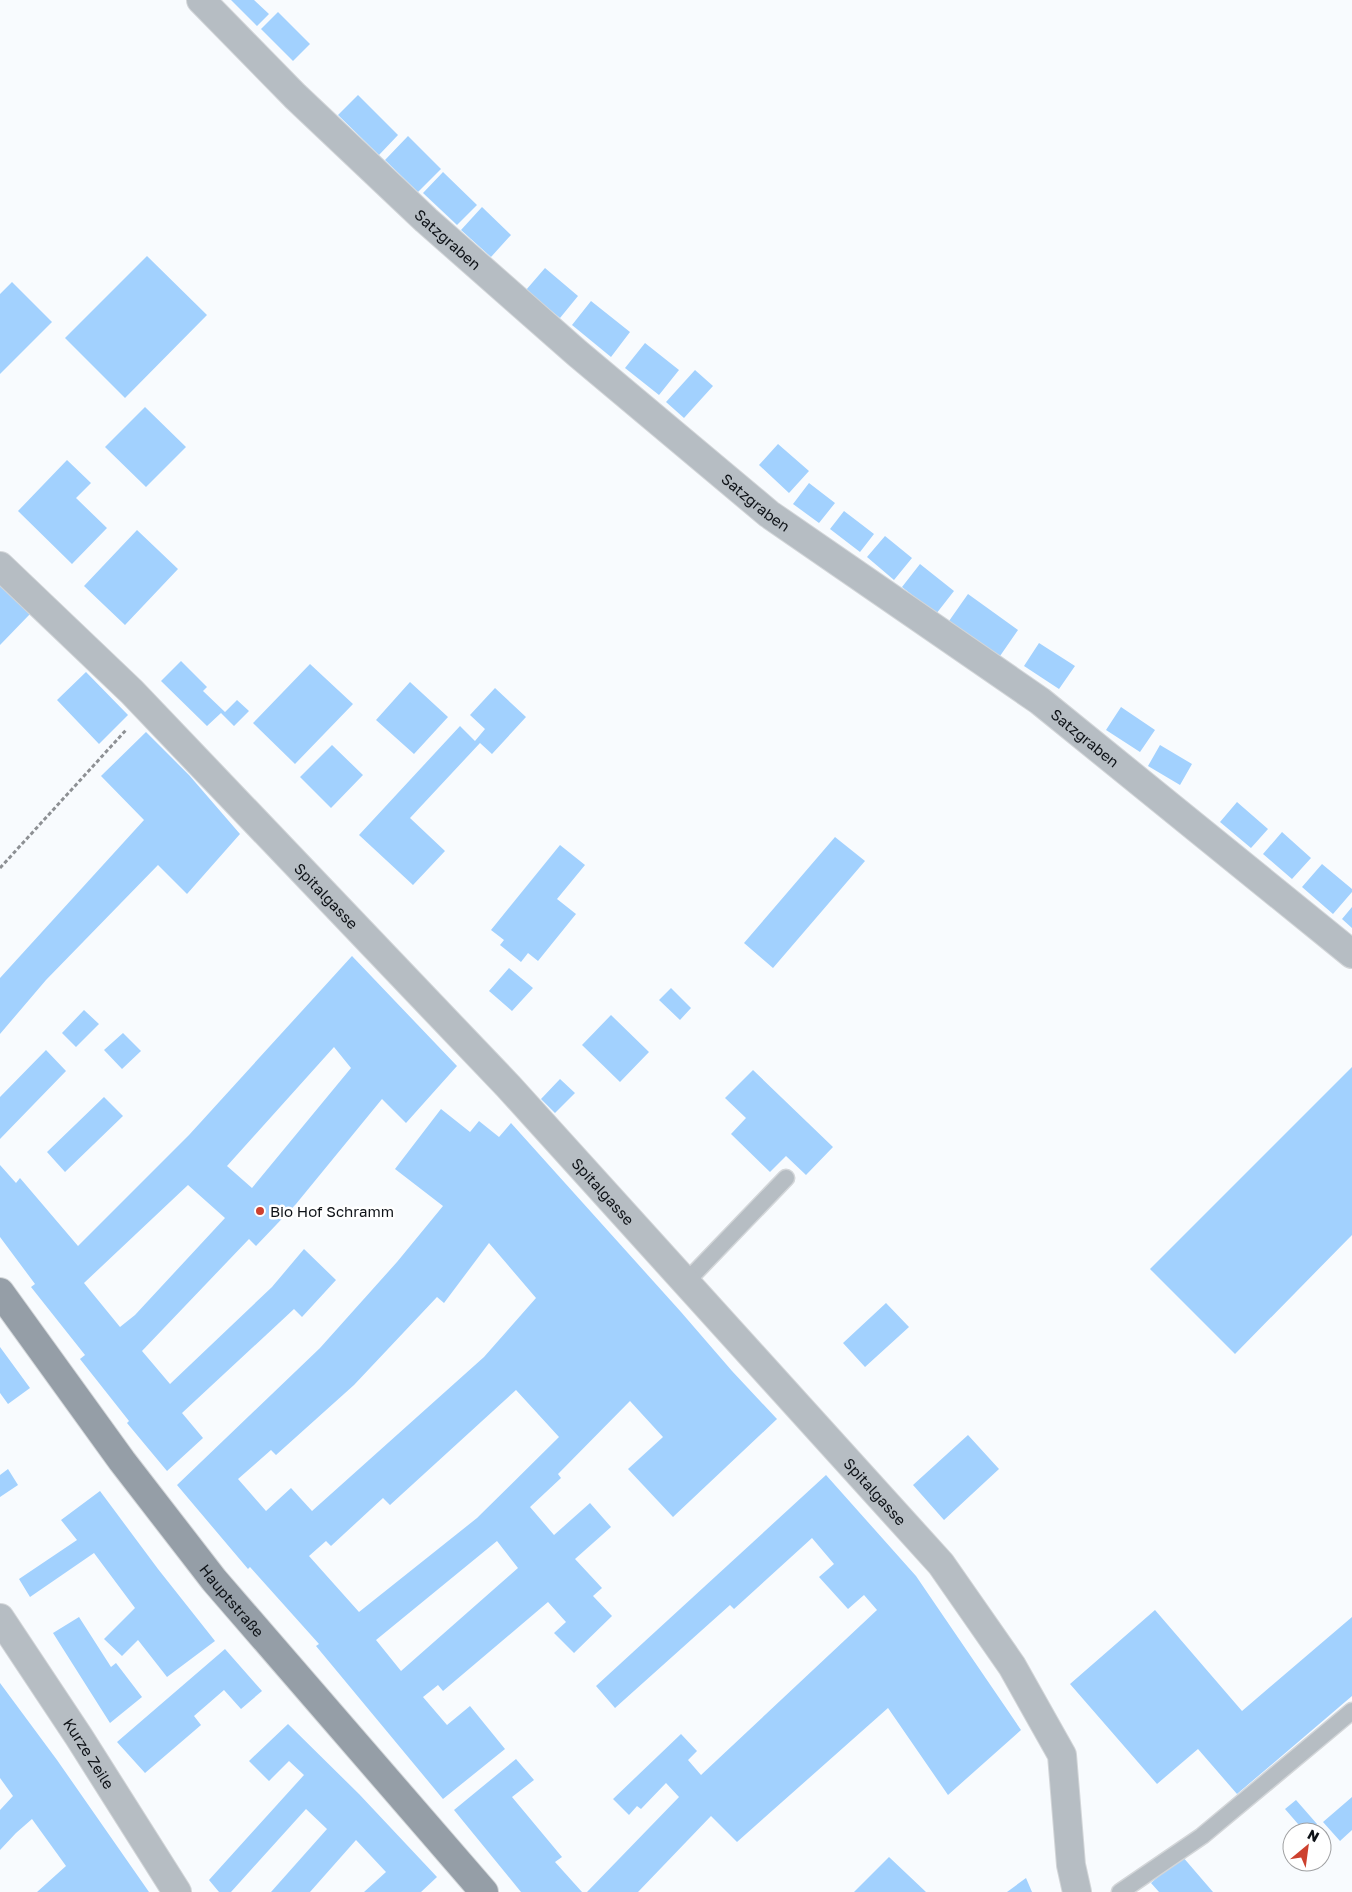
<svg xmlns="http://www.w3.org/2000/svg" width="1352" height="1892" font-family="'Golos Text',sans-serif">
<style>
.building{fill:#a2d1fe;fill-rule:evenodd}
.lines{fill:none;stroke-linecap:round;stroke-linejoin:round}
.lane-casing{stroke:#d3d6d9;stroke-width:19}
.street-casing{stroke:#d3d6d9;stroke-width:30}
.secondary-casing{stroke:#d3d6d9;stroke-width:30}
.path{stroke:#8d9094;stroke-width:3;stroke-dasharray:4 2.5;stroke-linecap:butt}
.lane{stroke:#b6bdc3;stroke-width:16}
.street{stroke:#b6bdc3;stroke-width:28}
.secondary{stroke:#959ea7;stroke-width:28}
.poi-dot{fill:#cd412f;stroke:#fff;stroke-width:2}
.labels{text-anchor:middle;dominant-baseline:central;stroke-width:5;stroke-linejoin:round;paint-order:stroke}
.street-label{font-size:15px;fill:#0e1217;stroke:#fff}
.poi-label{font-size:15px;fill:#0e1217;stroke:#fff;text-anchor:start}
</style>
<rect width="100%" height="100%" fill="#f8fbfe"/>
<path class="building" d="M231,0H254L269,14L257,26Z
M278,12L310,44L293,61L261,29Z
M358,95L398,135L379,155L338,115Z
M408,136L441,169L418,192L385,160Z
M443,172L477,205L457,225L423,193Z
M482,207L511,235L491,257L461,230Z
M147,256L207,315L125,398L65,338Z
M545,268L578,296L560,318L526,290Z
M12,282L52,322L0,374V294Z
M591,301L630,332L611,357L572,325Z
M645,343L679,370L659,395L625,368Z
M695,370L713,386L684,418L666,402Z
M145,407L186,447L146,487L105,447Z
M778,444L809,471L789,493L759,465Z
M67,460L91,483L76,498L107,528L72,564L18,511Z
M809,483L835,503L819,523L793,504Z
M844,511L874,534L860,552L830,529Z
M137,530L178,569L125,625L84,586Z
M885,536L912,558L894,580L867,557Z
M920,564L954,591L936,614L902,587Z
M0,583L31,613L0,645Z
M968,594L1018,630L1000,656L949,621Z
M1039,643L1075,666L1059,689L1024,666Z
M181,661L207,687L203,691L225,712L237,700L249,711L234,726L221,713L207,726L161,681Z
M310,664L353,704L295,764L253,723Z
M86,672L128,715L99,744L57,700Z
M410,682L448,717L414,754L376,720Z
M495,688L526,717L492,754L480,743L410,818L445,851L413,885L359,835L460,726L475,741L485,729L470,715Z
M1121,707L1155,730L1140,752L1106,730Z
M146,732L189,775L240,834L187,894L158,865L46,980L0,1034V978L144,820L101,776Z
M332,745L363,775L331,808L300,777Z
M1160,745L1192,764L1180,785L1148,766Z
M1237,802L1268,829L1251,848L1220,822Z
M1282,832L1311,858L1292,879L1263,854Z
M835,837L865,861L773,968L744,943Z
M560,845L585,865L557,899L576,914L538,961L528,953L521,962L500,945L504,940L491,930Z
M1322,864L1352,889V892L1333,914L1302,887Z
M1352,907V928L1342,919Z
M352,956L457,1066L406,1123L382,1099L296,1204L256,1246L249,1239L142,1351L170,1384L272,1287L304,1249L336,1280L302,1317L294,1309L182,1413L203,1438L167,1471L127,1423L129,1421L80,1359L85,1355L31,1287L35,1284L0,1237V1165L16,1183L20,1178L78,1246L189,1135ZM334,1047L351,1068L252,1188L227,1166ZM188,1185L225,1218L135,1315L120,1327L84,1283Z
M509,968L533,988L512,1011L489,991Z
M671,988L691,1008L680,1020L659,1000Z
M84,1010L99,1024L76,1047L62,1033Z
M611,1015L649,1052L620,1082L582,1045Z
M123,1033L141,1051L122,1069L104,1050Z
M46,1050L66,1071L0,1139V1097Z
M1352,1067V1235L1235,1354L1150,1269Z
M753,1070L833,1147L806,1175L786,1156L770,1172L731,1134L746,1118L725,1098Z
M560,1079L575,1093L555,1113L541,1099Z
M104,1097L123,1116L65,1172L47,1152Z
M441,1109L470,1132L479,1121L499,1137L511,1123L681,1312L732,1371L777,1419L673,1517L628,1469L663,1437L630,1401L558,1474L561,1478L530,1507L554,1535L590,1503L611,1527L575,1559L602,1588L593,1596L612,1616L574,1653L554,1633L566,1622L548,1602L443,1691L438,1685L423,1697L447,1725L470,1706L505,1749L443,1799L316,1646L319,1644L250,1567L248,1569L177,1485L320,1348L397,1262L443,1206L395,1169ZM489,1243L536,1298L484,1357L312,1511L291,1488L266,1511L238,1479L271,1450L276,1455L354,1385L437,1297L444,1303ZM516,1390L559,1437L477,1518L359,1612L309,1556L326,1541L331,1546L383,1498L390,1505ZM497,1541L518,1568L401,1671L376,1640Z
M886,1303L909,1327L865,1367L843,1343Z
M0,1347L30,1388L8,1404L0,1393Z
M968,1435L999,1469L944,1520L913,1485Z
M8,1469L18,1485L0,1497V1475Z
M826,1475L916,1576L1021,1730L948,1795L888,1708L737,1842L711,1816L638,1892H587L679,1797L666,1783L641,1809L637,1806L629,1815L613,1799L681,1734L697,1751L688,1760L701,1775L877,1610L864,1595L848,1609L819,1577L834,1564L812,1538L734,1609L730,1605L615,1708L596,1686Z
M100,1491L158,1569L215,1641L167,1677L138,1640L122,1656L104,1639L135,1608L94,1553L30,1597L19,1579L77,1540L61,1520Z
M1155,1610L1242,1711L1352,1617V1696L1237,1794L1198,1749L1157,1784L1070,1684Z
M79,1617L111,1667L116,1663L142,1697L110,1723L53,1633Z
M225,1649L262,1691L241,1709L224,1690L194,1716L201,1725L145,1773L117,1742Z
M0,1683L57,1760L149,1892H37L66,1866L32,1819L16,1833L0,1850V1810L13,1796L0,1778Z
M288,1724L359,1794L437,1877L421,1892H364L386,1872L356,1840L310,1892H271L327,1829L306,1809L231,1892H219L209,1880L304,1775L289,1761L269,1781L249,1761Z
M516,1759L534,1780L512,1797L562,1857L555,1862L582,1892H521L454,1810Z
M1352,1797V1830L1340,1841L1323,1822Z
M1296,1800L1317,1824L1309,1832H1305L1285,1809Z
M1182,1856L1213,1892H1159L1151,1883Z
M889,1857L926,1892H854Z
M1026,1878L1032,1892H1007Z"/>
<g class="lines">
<defs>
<path id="lane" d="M686,1282L786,1178
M1120,1892L1202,1836L1352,1711"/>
<g id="street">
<path id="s1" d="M201,0L295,96L426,220L577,353L769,514L1040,701L1352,954"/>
<path id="s2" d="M0,566L132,692L508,1086L941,1564L1012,1666L1062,1755L1071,1865L1077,1892"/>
<path id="s3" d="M0,1618L79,1737L177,1892"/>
</g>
<g id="secondary">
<path id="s4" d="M0,1292L122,1461L214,1580L484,1892"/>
</g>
</defs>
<use href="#lane" class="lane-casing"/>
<use href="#street" class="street-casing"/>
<use href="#secondary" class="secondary-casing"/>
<path class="path" d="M0,868L126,730"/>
<use href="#lane" class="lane"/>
<use href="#street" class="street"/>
<use href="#secondary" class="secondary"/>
</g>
<circle class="poi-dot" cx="260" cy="1211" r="5"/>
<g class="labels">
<g class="street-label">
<text stroke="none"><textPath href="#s1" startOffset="344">Satzgraben</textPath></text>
<text stroke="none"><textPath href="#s1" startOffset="749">Satzgraben</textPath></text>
<text stroke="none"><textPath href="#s1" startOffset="1154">Satzgraben</textPath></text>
<text stroke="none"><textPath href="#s2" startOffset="464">Spitalgasse</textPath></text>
<text stroke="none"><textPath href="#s2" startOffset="869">Spitalgasse</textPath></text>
<text stroke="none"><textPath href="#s2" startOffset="1274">Spitalgasse</textPath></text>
<text stroke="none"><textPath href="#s4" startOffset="386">Hauptstraße</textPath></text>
<text stroke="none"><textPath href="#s3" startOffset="162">Kurze Zeile</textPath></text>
</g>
<g class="poi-label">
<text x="270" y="1211">Bio Hof Schramm</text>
</g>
</g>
<g transform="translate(1307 1847) rotate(29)"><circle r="24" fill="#ffffff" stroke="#9fa0a2"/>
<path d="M0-4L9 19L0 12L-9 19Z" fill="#cd412f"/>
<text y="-8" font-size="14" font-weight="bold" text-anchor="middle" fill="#0e1217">N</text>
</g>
</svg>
